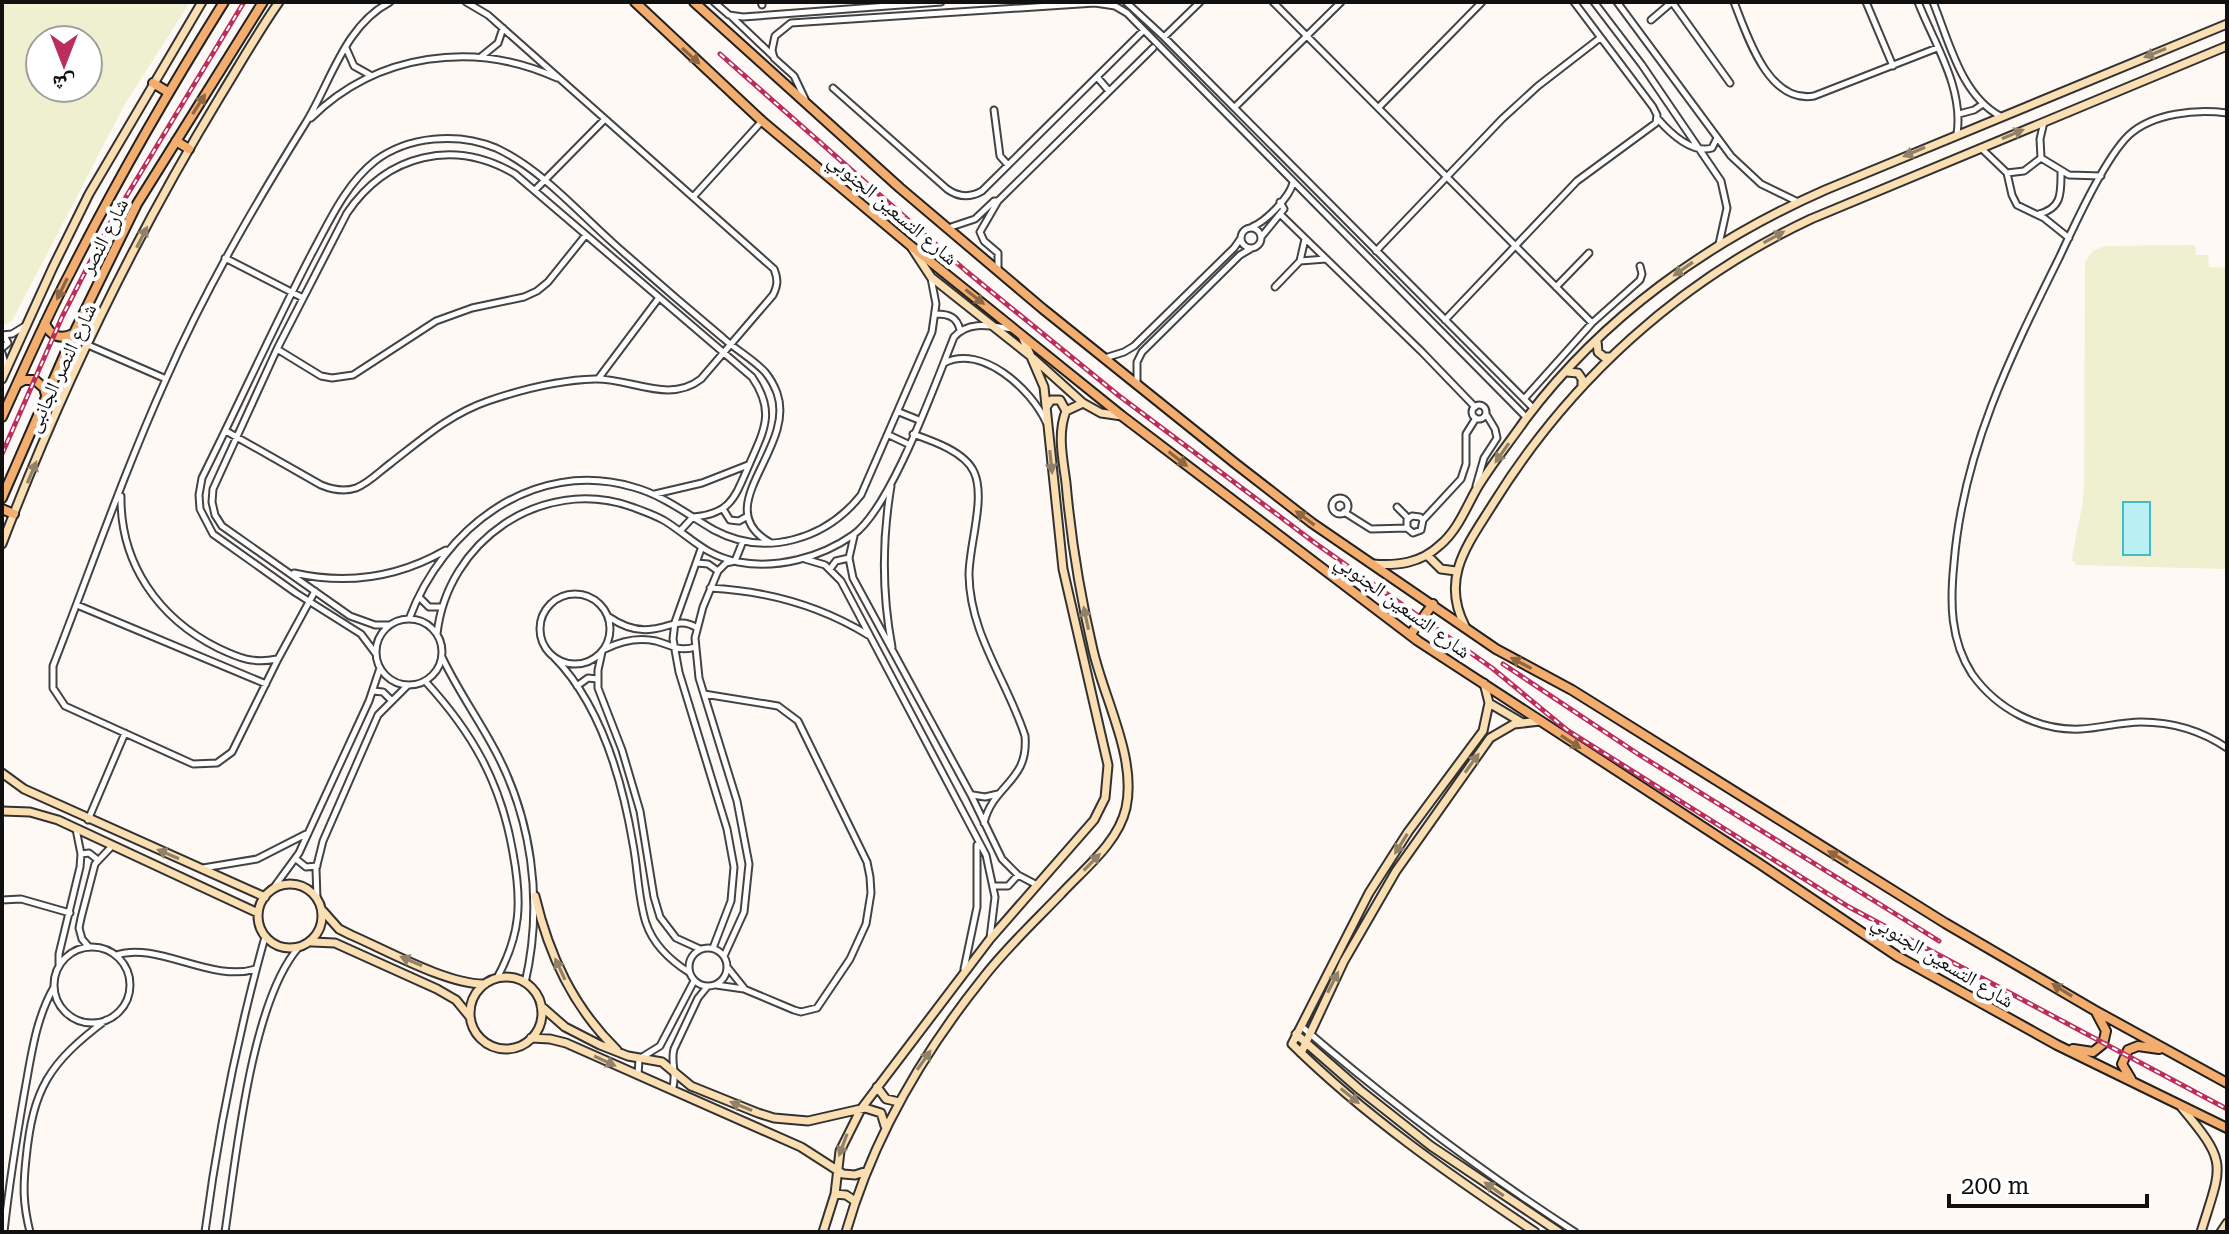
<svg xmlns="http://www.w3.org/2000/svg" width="2229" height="1234" font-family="'Roboto Serif','Noto Naskh Arabic',serif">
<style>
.pitch{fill:#eef0cf;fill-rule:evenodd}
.water{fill:#baeff4;stroke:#44b9c8;stroke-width:2}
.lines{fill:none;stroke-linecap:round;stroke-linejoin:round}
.street-casing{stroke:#434343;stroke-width:9}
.secondary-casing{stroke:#323232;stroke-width:11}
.primary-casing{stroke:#212121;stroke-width:12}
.street{stroke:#fff;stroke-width:5}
.secondary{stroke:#fbdeb2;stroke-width:7}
.primary{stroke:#f3ad6f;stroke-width:8}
.rail-casing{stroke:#bb2d5c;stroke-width:5}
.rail{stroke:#fff;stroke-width:2;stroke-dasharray:6;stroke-linecap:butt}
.oneway{fill:#918169}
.oneway2{fill:#8d6644}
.labels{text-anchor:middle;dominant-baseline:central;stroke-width:8;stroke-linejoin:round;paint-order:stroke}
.street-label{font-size:20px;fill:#101010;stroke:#fff}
</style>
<rect width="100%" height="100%" fill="#fef9f4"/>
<path class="pitch" d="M2,2H190L125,104L12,321L2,326ZM88,40V88H40V40Z
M2195,245L2196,255H2208L2209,267L2227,268V569L2075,565V561H2072C2074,536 2083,513 2084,488L2085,262L2093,251L2105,246Z"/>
<path class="water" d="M2123,502H2150V555H2123Z"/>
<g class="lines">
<defs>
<path id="street" d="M714,2L729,15L743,17L941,2
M761,2L762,5
M1126,2L1164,37L1534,409
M1273,2L1592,323
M1594,2L1642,65L1721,181L1727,208L1719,244
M1617,2L1731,156L1761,184L1798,202
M1672,2L1730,83
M1734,2C1747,35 1768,104 1814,96L1937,48
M1866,2L1893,66
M1918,2C1934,43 1964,88 1957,134
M1933,2C1949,41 1961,95 2000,116
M732,17L774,57
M1651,20L1672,2
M1164,37L1200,2
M346,48L354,66L370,75
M482,56L498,43L503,28
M1097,77L1109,91
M833,88L947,189C958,197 970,198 982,191L1144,30
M805,99L794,76L774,58L772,50L775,36L791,23L1095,3L1115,6L1127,13L1527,418
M1235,107L1341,2
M1379,107L1482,2
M994,110L1000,156L1008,165
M2227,113C2196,109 2153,113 2129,135C2105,158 2075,224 2060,256C2011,355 1963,451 1954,563C1950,602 1950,640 1972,674C1997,709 2038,731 2081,729C2101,728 2121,722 2141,722C2172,722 2202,731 2227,748
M1959,114L1974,110L1983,104
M311,118C377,53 474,40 557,78
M1657,118C1670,133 1691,154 1712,148L1717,138
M2044,122L2040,139L2041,158L2069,175L2101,176
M1982,149L2007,173L2012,195L2017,205L2044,218L2069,238
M2007,173L2024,171L2041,158
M535,190L605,119
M693,197L762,121
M998,201L1153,48
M1280,214L1422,352L1475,407
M2039,214C2062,208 2061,193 2061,173
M1252,227C1266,221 1289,198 1293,183
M1241 238a10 10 0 1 1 20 0a10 10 0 1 1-20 0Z
M948,228L975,219L994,201H998L980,232L984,241L998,253V270
M1262,236L1284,209L1280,202
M1376,251L1502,119L1538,86L1600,38
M225,258L303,298
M1300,261L1326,259
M1275,287L1300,261L1305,239
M1556,287L1589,253
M936,314C949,314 957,317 960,330
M1445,320L1577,181L1656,123L1657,115L1653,107L1574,2
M2,335L12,334L25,326
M88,345L166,379
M2,348L8,343L4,335
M277,349L321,376L332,378L353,375L436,321L472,308L524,297L537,291L548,282L585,236
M2,353L6,367
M1105,358L1124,352L1134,346L1234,248L1241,238
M944,363C982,344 1031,389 1046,422
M598,379L658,299
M1137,384V362L1142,352L1240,255L1252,248
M1524,399L1592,323L1640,280L1642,274L1640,266
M1472 412a7 7 0 1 1 14 0a7 7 0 1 1-14 0Z
M899,412L919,420
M226,431L321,485C333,490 344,492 356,488C369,483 380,471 391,463C422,439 450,414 488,401C523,389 558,380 595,379C631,378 669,404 701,379L773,295C778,285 778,279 774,269L488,15L466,2
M913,434C933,441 965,452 974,472C986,498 969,545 969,575C970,635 1007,680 1025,736C1029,782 993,784 984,823
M889,435L908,444
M891,486C882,540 882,594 892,647
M1476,486L1484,458L1497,438L1495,429L1486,414
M655,494L702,483L748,465
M121,496C120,563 158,618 218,648C239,658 253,664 277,659
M1332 506a8 8 0 1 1 16 0a8 8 0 1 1-16 0Z
M1397,507L1408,518
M723,509L730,520L739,521L746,517
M1344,512L1371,529L1407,528
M1423,520L1420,517L1412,516L1407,520V528L1413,533L1421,530L1423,520L1461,479L1466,464V434L1476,418
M854,536L849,558L853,578L971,795L1002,859L1018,875L1037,885
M701,549L675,622L673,639L679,672L727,829L734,867L731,901L713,948
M805,559L825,565L841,581L986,855L995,897L990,938
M697,563L708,564L718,571
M830,569L836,561L849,558
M294,573C347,585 399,577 446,550
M710,588C767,591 819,605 868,635
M315,591L278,659L232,752L217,763L193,764L65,706L53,688V666C90,571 124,472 166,379C205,290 254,206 305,124C331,82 344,26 390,2
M540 629a35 35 0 1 1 70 0a35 35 0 1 1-70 0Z
M419,597L429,607H440
M77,605L266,684
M609,617C622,626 636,632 653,629C670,627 681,617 697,628
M409,619C443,528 533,458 633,487C663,495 688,515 714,530C766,558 826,539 861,495L932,332L936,304L931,278
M376 652a33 33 0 1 1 66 0a33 33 0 1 1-66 0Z
M390,625H375L350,616L222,526L215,515L212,502L213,489L277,349L347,213C387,154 454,138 515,174L752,377C776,412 764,430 749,465C735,497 731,514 693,517L680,531
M437,634C447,542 541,475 632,507C643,511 655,515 665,521C692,538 704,555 738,562C777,569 820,558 853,535C891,508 935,384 954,337C969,320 991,326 1012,329
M605,649C621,641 638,637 656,641C671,645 679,652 695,647
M602,652L598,670V688L622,750L640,811L654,897L660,917L676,938L700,949
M376,654L361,634L296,593L213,534L200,509L199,495L202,478C239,404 273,328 311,255C329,222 345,185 375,161C408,136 458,132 496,148C541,169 577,211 613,243C649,275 686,307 723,338C736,350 753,359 765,372C770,378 774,385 777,393C797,449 706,508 771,543
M553,656C601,704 622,779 633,844C638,870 638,898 646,923C653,944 671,961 690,973
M442,657C456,687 475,714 491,743C532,815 544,902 525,983
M425,681C473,733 501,783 513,853C522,902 521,934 497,978
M577,686L588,678L597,679
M373,691L383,692L391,700
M704,694L778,706L798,721L867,862L870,877L871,893L866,924L850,959L817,1008L801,1012L794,1010L744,989L716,985
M973,795L985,797L998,794
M88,820L125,733
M81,854L89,853L98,860
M296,859L306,867L317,866
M203,868L257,859L306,834
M993,886H1008L1018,875
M272,890L299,853L369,701L380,668
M317,899L316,869L323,841L378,715L408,685
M2,900L21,899L70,913
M89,947L82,939L79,928L81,918L95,864L113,845
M54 985a38 38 0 1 1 76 0a38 38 0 1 1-76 0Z
M689 967a19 19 0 1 1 38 0a19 19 0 1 1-38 0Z
M116,955C158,941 211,983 256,969
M724,956L744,912L749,864L737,801L699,678L695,638L703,607L718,571L726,563L735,561L743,541
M59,965V954L80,867L81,854L76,829
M728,968L744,988
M964,969L977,907V845
M1301,1026C1388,1101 1479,1170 1575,1232
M638,1075L639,1059L660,1046L694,981
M672,1090C678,1075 670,1063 674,1049L698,998L707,987
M4,1232C9,1186 16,1141 24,1095C31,1058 35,1020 54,987
M30,1232C23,1204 23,1187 26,1159C33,1088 49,1063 106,1020
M205,1232C218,1132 238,1034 265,937
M225,1232C236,1158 251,1001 299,947"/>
<path id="secondary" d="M912,248L931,277L1033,358L1083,403L1101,413L1122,416
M1597,341L1598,352L1604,357H1611
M1567,372L1578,373L1582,379V386
M2,379L53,267L89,194L202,2
M1047,406L1051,400H1060L1066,411
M2,544C61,389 135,237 221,95C240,64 258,32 279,2
M1427,555L1441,569L1456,571
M1373,564C1398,566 1421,563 1440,545C1457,531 1466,508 1476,490C1490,466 1509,443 1525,420C1602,317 1709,241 1825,190L2227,24
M1465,626C1440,578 1468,544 1493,504C1570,380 1679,281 1811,219L2227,46
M1484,683L1489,703L1483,731L1408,832L1369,893L1292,1044C1365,1116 1450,1175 1535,1232
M1489,703L1521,722
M2,773L24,789L265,897
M2,811L30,812L58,820L258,913
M258 916a32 32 0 1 1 64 0a32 32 0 1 1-64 0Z
M535,896C549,955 573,1007 617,1050
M323,911L339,929L351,935C386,950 448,985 485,984
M312,942L335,943L437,989L456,1000L470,1017
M470 1013a36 36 0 1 1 72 0a36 36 0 1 1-72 0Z
M541,1006L565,1027L600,1045L628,1056L662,1062L691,1086L758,1113L774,1118L808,1121L865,1108L881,1113L885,1126
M1296,1034L1360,1090L1431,1146L1559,1232
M531,1038L550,1039L566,1043L801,1147L843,1174L855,1175L867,1171
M1301,1053L1344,961L1396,871L1490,738L1514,724L1540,721
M877,1087L886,1099L899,1102
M2182,1108C2229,1164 2222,1164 2201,1232
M835,1194L846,1195L855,1201
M823,1232L835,1194L840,1151L861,1109L990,939L1094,820L1105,798L1108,765L1063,569L1044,387L1023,338
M846,1232C873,1138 922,1054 983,978C1006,948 1035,921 1061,894C1084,869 1118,843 1126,808C1137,758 1104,699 1093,650C1080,595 1071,539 1066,483C1063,459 1057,434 1066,411L1083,403
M2221,1232L2227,1223"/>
<path id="primary" d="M635,2L762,121L911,246L1122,416L1418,641L1760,864L1897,956L2057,1045L2227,1128
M694,2L900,188L1043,309L1236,464L1312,523L1496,649L1572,690L1945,923L2094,1010L2227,1083
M153,83L168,92
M176,141L189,149
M45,323C50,336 60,340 73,334
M17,384L24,380H35L44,388L46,395
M2,417C24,369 45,320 70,273C117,180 169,90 224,2
M2,498L74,333L137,204L263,2
M2,509L14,514
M1410,635L1433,604
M2073,1049L2093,1052L2103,1044L2106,1031L2097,1014
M2131,1079L2122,1064L2128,1050L2138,1046L2159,1049"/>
</defs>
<use href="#street" class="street-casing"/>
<use href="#secondary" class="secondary-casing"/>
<use href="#primary" class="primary-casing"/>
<use href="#street" class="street"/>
<use href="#secondary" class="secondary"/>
<use href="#primary" class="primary"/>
<defs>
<path id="rail" d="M720,54L966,271L1118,395L1315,543L1492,668L1567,730L1849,907L2227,1109
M2,454L62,317L109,225L244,2
M1503,664L1638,754L1939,941"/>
</defs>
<use href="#rail" class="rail-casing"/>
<use href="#rail" class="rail"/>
</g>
<defs><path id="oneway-solid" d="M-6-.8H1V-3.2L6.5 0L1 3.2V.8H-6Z" transform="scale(2)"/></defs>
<g class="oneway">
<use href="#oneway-solid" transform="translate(2155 53) rotate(158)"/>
<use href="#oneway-solid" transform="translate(2013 134) rotate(-23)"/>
<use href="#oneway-solid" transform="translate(1914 152) rotate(157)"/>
<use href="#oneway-solid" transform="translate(142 237) rotate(-63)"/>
<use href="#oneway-solid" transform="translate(1774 237) rotate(-29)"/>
<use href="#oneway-solid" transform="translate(1683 269) rotate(145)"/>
<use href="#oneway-solid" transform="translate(1502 453) rotate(125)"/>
<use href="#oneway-solid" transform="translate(1051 462) rotate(84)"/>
<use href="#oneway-solid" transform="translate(32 472) rotate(-67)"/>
<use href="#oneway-solid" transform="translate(1086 618) rotate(-102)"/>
<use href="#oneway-solid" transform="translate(1472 763) rotate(-54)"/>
<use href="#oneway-solid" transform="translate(1401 844) rotate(122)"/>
<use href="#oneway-solid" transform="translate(168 854) rotate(-157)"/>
<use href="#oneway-solid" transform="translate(1092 862) rotate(-46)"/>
<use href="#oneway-solid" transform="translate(411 961) rotate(-157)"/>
<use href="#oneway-solid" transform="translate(560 969) rotate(-115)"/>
<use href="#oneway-solid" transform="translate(1333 982) rotate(-63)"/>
<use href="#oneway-solid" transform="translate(924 1060) rotate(-55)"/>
<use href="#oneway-solid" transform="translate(605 1061) rotate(25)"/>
<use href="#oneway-solid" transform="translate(1350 1096) rotate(39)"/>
<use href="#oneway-solid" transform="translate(741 1106) rotate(-158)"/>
<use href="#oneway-solid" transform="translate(843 1145) rotate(110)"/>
<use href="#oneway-solid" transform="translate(1494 1189) rotate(-145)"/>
</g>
<g class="oneway2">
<use href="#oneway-solid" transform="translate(691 56) rotate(42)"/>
<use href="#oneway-solid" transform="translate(199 104) rotate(-58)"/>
<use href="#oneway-solid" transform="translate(62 289) rotate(116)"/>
<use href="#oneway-solid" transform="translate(975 297) rotate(38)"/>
<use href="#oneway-solid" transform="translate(1178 459) rotate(38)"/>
<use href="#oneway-solid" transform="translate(1305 518) rotate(-143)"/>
<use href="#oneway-solid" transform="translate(1521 663) rotate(-152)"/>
<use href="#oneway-solid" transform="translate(1571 742) rotate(33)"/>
<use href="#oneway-solid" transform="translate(1838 857) rotate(-149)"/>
<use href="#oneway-solid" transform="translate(2062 990) rotate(-148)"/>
</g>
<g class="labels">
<g class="street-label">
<text transform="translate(893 209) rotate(40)">شارع التسعين الجنوبي</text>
<text transform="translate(104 236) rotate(-63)">شارع النصر</text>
<text transform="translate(61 368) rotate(-65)">شارع النصر الجانبى</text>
<text transform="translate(1403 606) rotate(36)">شارع التسعين الجنوبي</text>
<text transform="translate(1943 961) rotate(31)">شارع التسعين الجنوبي</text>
</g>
</g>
<rect width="2229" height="1234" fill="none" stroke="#101010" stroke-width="8"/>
<g transform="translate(64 64) rotate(180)"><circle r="38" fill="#ffffff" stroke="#9f9f9f" stroke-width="2"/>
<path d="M0-6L14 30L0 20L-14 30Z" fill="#bb2d5c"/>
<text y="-12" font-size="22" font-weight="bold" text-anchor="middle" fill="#101010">ش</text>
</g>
<path d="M1949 1194v12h198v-12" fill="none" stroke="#101010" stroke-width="4"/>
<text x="1961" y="1194" font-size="24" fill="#101010" stroke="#ffffff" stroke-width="6" paint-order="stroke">200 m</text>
</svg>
